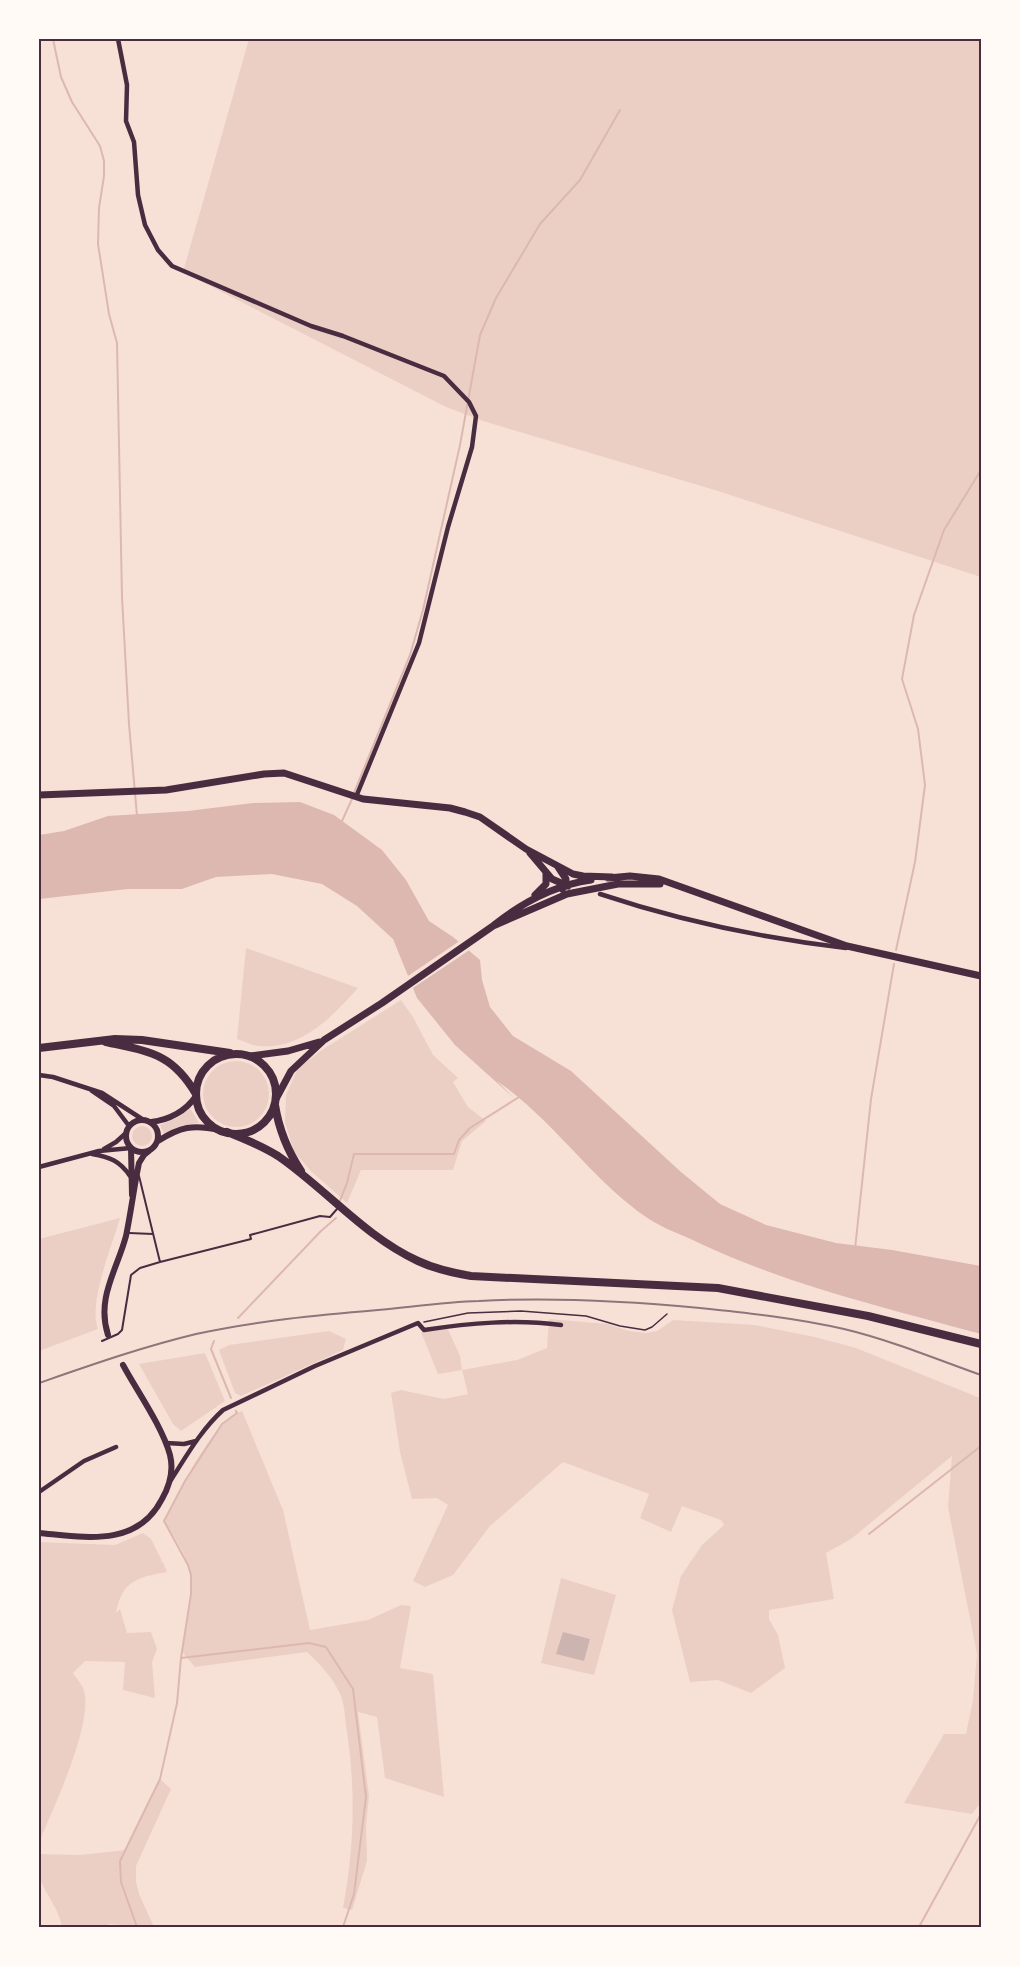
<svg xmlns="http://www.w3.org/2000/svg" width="1020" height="1966" font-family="Inter,sans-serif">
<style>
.green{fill:#ebcfc5}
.water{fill:#dcb8b0}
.pier{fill:#f7e1d7}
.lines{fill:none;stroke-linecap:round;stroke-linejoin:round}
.stream{stroke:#dcb8b0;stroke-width:2}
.building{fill:#ccb4b1}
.path{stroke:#4a2c40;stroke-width:1.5}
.service{stroke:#4a2c40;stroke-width:2}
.minor{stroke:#4a2c40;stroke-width:4.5}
.tertiary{stroke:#4a2c40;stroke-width:6}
.secondary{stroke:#4a2c40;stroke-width:7}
.primary{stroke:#4a2c40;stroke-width:8}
.rail{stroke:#8f747c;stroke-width:2}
.neatline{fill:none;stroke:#4a2c40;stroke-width:2}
</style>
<rect width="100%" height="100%" fill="#f7e1d7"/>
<path class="green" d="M249,39H981V577L718,491L483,421L446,407L183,272Z
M246,948L358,988C332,1017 301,1050 259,1046C252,1046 244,1041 237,1039Z
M401,1000L413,1017L433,1055L458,1078L453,1082L468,1107L486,1121L462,1141L453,1170H361L347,1203L312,1172L294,1152L285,1122L286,1095L298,1068L322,1050Z
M203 1094a33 33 0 1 1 66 0a33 33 0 1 1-66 0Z
M190,1108L199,1123L180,1126L164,1134L160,1125L179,1117Z
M132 1136a10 10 0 1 1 20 0a10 10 0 1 1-20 0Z
M120,1218C112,1246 88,1303 98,1329L39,1351V1239Z
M549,1319L608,1324L629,1331L646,1333L657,1331L673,1320L755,1325L815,1337L856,1348L980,1398L981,1392V1802L972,1814L904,1803L944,1734H966L973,1700L977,1654L948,1507L952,1456L851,1539L826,1553L834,1599L769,1610V1619L778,1635L785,1668L751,1693L718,1680L690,1682L672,1610L681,1576L702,1545L724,1525L721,1520L682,1506L671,1532L640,1518L649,1494L563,1462L490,1526L453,1575L425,1587L413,1581L448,1505L437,1498L412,1499L400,1452L391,1393L401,1390L444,1399L468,1394L462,1370L438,1374L421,1332L447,1327L460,1356L462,1370L517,1360L547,1348Z
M329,1331L346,1339L343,1350L241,1396L235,1393L219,1350L229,1345Z
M205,1353L225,1401L181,1431L173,1424L139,1364Z
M242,1411L283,1510L310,1630L368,1620L401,1605L411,1606L400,1668L433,1674L444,1797L385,1778L377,1717L358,1712L369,1796L366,1826L367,1861L352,1910L343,1908C354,1846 356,1795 347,1732C345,1721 345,1706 341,1696C334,1679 320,1664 307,1652L195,1667L182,1652C185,1627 196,1591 189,1567C184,1551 173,1536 164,1521C178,1494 212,1421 242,1411Z
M143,1533L151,1539L162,1561L160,1562H163L167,1572C137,1577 122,1581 116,1613L120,1609L127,1633L151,1632L157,1649L152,1662L155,1698L123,1690L125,1662L85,1661L73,1673C76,1678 81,1683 83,1688C96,1720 52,1810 39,1843V1542L115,1545Z
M561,1578L616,1595L594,1675L541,1663Z
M160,1779L171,1789L136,1866V1882L139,1894L154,1927H126L124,1925L109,1924L108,1927H62C59,1909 46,1895 40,1879C38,1871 39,1862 39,1854L80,1855L126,1850Z"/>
<path class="water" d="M300,802L334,815L382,850L406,880L429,921L453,937L480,960L482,980L490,1007L513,1036L571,1071L681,1172L720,1204L766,1225L836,1243L892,1250L981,1266V1334C886,1308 788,1285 699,1243C683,1235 664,1229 649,1219C592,1181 554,1120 497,1081L515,1099L455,1045L417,998L393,939L357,906L322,884L272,874L216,877L182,889H128L39,899V835L64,831L108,816L188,811L253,803Z"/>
<path class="pier" d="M461,940L471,949L410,990L405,978Z"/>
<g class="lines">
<path class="stream" d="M53,39L61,77L72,102L100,146L104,161V176L99,208L98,244L109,314L117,343L122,597L129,724L137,816
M354,793L410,655L423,610L460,445L480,335L496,298L540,224L580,180L620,110
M342,821L352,799
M896,950L915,862L925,785L918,729L902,679L914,615L944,530L981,470
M339,1203L347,1183L354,1154H454L459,1140L470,1128L519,1097
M855,1249L871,1099L894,964
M238,1318L321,1231L336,1218
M214,1341L211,1349L231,1398
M981,1490V1494
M869,1534L981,1446
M181,1658L309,1643L326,1647L353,1689L366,1797L354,1894L343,1927
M137,1927L121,1882L120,1861L160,1779L177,1703L181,1658L191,1594V1575L188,1565L164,1521L185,1481L222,1424L237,1413L236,1411
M919,1927L981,1814"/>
</g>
<path class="building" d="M563,1632L590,1639L584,1661L556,1654Z"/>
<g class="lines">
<path class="path" d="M424,1322L468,1313L521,1311L586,1316L620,1326L645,1330L652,1327L667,1314"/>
<path class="service" d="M129,1233L153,1234
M160,1262L251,1239L250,1235L320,1216L330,1217L337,1209
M102,1341L118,1334L122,1330L131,1275L140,1268L160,1262L139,1176"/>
<path class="minor" d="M118,39L127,85L126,121L134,142L138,195L145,225L158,250L172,266L311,326L343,336L444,376L469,402L476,416L472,447L448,527L419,643L356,797
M600,894C681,921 762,938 846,948
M39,1075L53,1077L102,1093L142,1119
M92,1091L114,1106L129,1126
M104,1149L116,1142L126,1133
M92,1154C110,1157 120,1161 130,1176
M39,1167L99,1151L131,1148
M166,1443L184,1444L196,1441
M171,1480C187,1455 201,1430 223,1410L315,1366L418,1323L424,1330C470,1323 515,1319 561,1325
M39,1492L84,1461L116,1447"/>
<path class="tertiary" d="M126 1136a16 16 0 1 1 32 0a16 16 0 1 1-32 0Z
M151,1122C169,1120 186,1111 196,1096
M158,1141C180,1127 193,1124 219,1130
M131,1148L132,1195
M108,1335C96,1298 117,1270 126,1236C131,1212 134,1187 139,1163L144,1155L149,1151
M39,1533C84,1537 137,1548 162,1499C170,1485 174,1471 170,1455C162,1426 137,1391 123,1365"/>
<path class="secondary" d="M39,795L166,790L264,774L284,773L363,799L450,808L465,812L480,817L526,849L573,874L583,876L612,877
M530,853L552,879L568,886
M558,867L566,879L565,886L562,889
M608,878L630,876L659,879L847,946L981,976
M535,895L546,884V872
M494,925C523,902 555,885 591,880
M250,1056L288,1051L319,1042
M276,1099L291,1071L324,1040L382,1003L493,926L567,894L618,884H660"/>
<path class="primary" d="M106,1042C150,1052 172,1053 196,1094
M39,1048L115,1039L142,1040L230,1053
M196 1094a40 40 0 1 1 80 0a40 40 0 1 1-80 0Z
M275,1105C279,1130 287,1150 301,1171
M227,1132C245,1139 262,1146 278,1156C326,1189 364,1236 418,1261C435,1269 453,1273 471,1276L718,1288L868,1316L981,1344"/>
<path class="rail" d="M39,1383C91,1365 142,1347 196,1334C256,1321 317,1315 378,1310C411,1307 445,1302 479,1301C553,1297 627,1301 700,1308C748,1313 797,1318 844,1329C890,1340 936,1359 981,1375"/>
</g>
<rect width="1020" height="1966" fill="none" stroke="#fffaf5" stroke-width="81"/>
<rect x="40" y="40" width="940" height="1886" class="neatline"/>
</svg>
